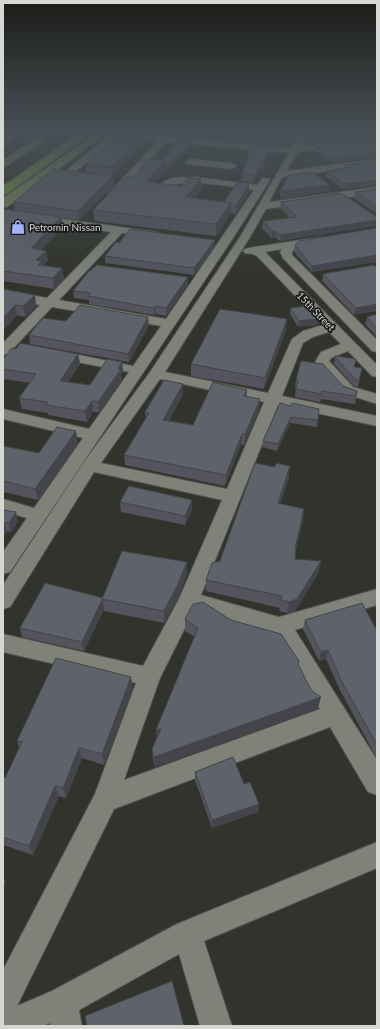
<svg xmlns="http://www.w3.org/2000/svg" width="380" height="1029" font-family="Lato,sans-serif">
<style>
.lines{fill:none;stroke-linecap:round;stroke-linejoin:round}
.minor-casing{stroke:#4e514a;stroke-width:2}
.major-casing{stroke:#4e514a;stroke-width:2}
.highway-casing{stroke:#4e514a;stroke-width:2}
.minor{fill:#7e8279;fill-rule:evenodd}
.major{fill:#778a58;fill-rule:evenodd}
.highway{fill:#729042;fill-rule:evenodd}
.wall{fill:#53545c}
.shaded-wall{fill:#43454b}
.building{fill:#60626b;stroke:#43454b}
.labels{text-anchor:middle;dominant-baseline:central;stroke-width:3.5;stroke-linejoin:round;paint-order:stroke}
.far-poi-label{font-size:10px;fill:#d5d8d3;stroke:#191b18;text-anchor:start}
.far-street-label{font-size:10px;fill:#d5d8d3;stroke:#191b18}
</style>
<rect width="100%" height="100%" fill="#31342c"/>
<g class="lines">
<defs>
<path id="minor" d="M9,132L24,133L3,147V140L12,134Z
M100,132H118L283,148L292,147L302,132H310L301,146L339,141L343,144L339,147L298,152L286,171L377,159V165L282,177L269,202L377,187V193L266,209L250,237L165,372L268,393L292,339L303,331L323,325L257,256L253,254L245,253L243,251L245,249L254,247L321,237L325,238L326,240L325,242L296,247L292,252V255L377,340V352L372,351L283,258L280,252L282,249L265,252L377,365V377L372,376L348,351L331,358L329,361L353,387L377,394V404L343,393L315,362L321,352L341,344L329,332L313,337L303,343L282,396L377,416V426L278,405L201,595L279,617L377,589V605L295,630L377,760V795L368,792L330,727L114,809L17,1006L52,991L177,924L377,842V868L204,941L232,1026H200L179,954L79,1010L82,1026H50V1023L43,1026H3V970L95,794L136,683L3,652V634L143,666L179,599L222,500L94,472L10,607L3,609V585L84,462L150,372L240,237L289,153L167,142L116,196H110L108,194L110,192L158,141L118,137L69,177H63V173L109,136L100,135ZM160,379L264,402L227,489L101,463ZM194,610L272,632L283,647L320,709L124,780L160,678Z
M358,132H368L377,137V143Z
M190,159L232,163L237,166L232,169L187,164L186,162Z
M195,177L257,185L262,178H268L270,180L233,238L10,572L3,574V552L27,518L3,511V499L34,508L83,438L3,419V409L89,429L129,372L50,357L48,354L50,351L55,350L133,366L161,326L52,307L8,354L3,355V343L40,305L3,298V290L47,298L111,232L3,217V211L157,232L158,234L153,237L122,233L59,300L166,319L254,190C225,186 194,179 166,186L161,183L172,178Z"/>
<path id="major" d="M47,132H58L3,168V160Z
M98,132H109L7,207L3,208V198Z"/>
<path id="highway" d="M81,132H92L7,194L3,195V186Z"/>
</defs>
<use href="#minor" class="minor-casing"/>
<use href="#major" class="major-casing"/>
<use href="#highway" class="highway-casing"/>
<use href="#minor" class="minor"/>
<use href="#major" class="major"/>
<use href="#highway" class="highway"/>
</g>
<path class="wall" d="M120,132H157L154,134L147,133V141L112,176L114,185L79,220L61,218L63,227L41,250L46,251L48,260L43,266L62,268L64,279L54,289L3,281V210L15,211L14,202L86,173V164Z
M185,132H287L281,146L185,137Z
M377,137V158L332,163L315,151V146Z
M192,146L168,169L164,165V171L155,183L181,186L201,179V190L195,198L224,202L249,191L236,214L230,213V214L216,236L95,221L93,210L163,160V159Z
M268,153L263,170H260L253,183L241,181L242,174Z
M377,161L344,190L326,177L327,171L343,168L344,165Z
M377,189V214L354,198L355,192Z
M341,193L280,241L275,237L272,238L262,228L263,221L290,218L280,208L281,202Z
M295,245L376,262L312,272L294,252Z
M215,247L194,275L105,263V256Z
M377,267L354,315L322,281L323,274Z
M188,277V284L166,316L156,314L154,315L89,304V300L74,298L73,291Z
M3,289L35,295L36,306L25,317L17,315L3,331Z
M290,308L318,319L317,325L298,327L290,314Z
M377,314V337L365,324L367,317Z
M287,319L286,330L264,389L191,376V364Z
M66,321L149,325L129,362L30,344L29,335Z
M78,354L80,364L68,382L90,385L122,362L123,372L121,375L122,380L99,412H93L87,422L48,415V413L22,409L19,398L30,383L3,379V359Z
M335,356L354,367L362,368L358,387L354,386L334,364Z
M296,380L343,386L357,391L355,404L321,399L320,402L295,397L296,388H295Z
M183,394L169,421L193,425L246,397L260,399L259,409L244,445L241,444L225,486L125,465L124,455L146,418L145,412Z
M291,406L319,409L317,427L290,423L277,451L262,447L263,441Z
M78,443L38,500L3,492V446L39,453Z
M289,477L280,504L303,520L296,548L295,559L319,572L295,611L287,613L279,611L280,608L206,591V580Z
M120,502L192,510L185,525L121,512Z
M3,510L18,522L11,532L7,531L3,537Z
M187,574L178,598L164,623L104,611V609L84,651L22,637L20,628L103,598Z
M377,600V611L375,607Z
M185,619L298,665L318,708L155,767L153,760L152,749L156,739V730L195,637L185,631Z
M305,620L377,631V759L340,690L326,659L319,661L303,629Z
M133,688L104,765L82,758L66,798L59,796L33,855L3,845V777L5,778L19,748L17,741Z
M195,772L244,784L259,804L258,812L212,828L195,780Z"/>
<path class="shaded-wall" d="M285,132H287L281,146L282,140Z
M355,132H368L367,137L310,143V137Z
M147,133V141L112,176L111,167Z
M192,141V146L168,169V164Z
M268,146V153L263,170V163Z
M377,152V158L332,163L333,158Z
M164,160V171L147,193V182Z
M261,163L260,170L253,183L254,176Z
M113,176L114,185L79,220L78,211Z
M201,179V190L186,208V197Z
M377,180V186L344,190L345,184Z
M249,183V191L236,214V206Z
M330,185L329,192L280,199V191Z
M231,203L230,214L216,236V224Z
M61,217L63,227L33,258L31,248Z
M377,220V226L280,241V235Z
M272,231H276L275,237L272,238Z
M215,240V247L194,275V268Z
M46,251L48,260L43,265L44,271L40,275L36,260Z
M377,255V260L376,262L312,272V266Z
M62,268L64,279L54,289L53,278Z
M188,277V284L166,316V308Z
M35,295L36,306L25,317L23,306Z
M377,304V311L354,315L356,308Z
M15,305L17,315L3,331V318Z
M155,306L156,314L154,315V308Z
M148,317L149,325L129,362L128,354Z
M287,319L286,330L264,389L265,378Z
M318,319L317,325L298,327L299,321Z
M78,354L80,364L62,391L60,381Z
M122,362L123,372L121,375L122,380L99,412L98,402Z
M183,384V394L164,430L163,420Z
M247,390L246,400L244,396Z
M260,399L259,409L244,445L245,434Z
M92,401L93,412L87,422L85,411Z
M291,417L290,423L277,451L278,444Z
M76,431L78,443L38,500L35,489Z
M242,434L241,444L225,486L226,475Z
M290,466L289,477L276,515L278,503Z
M192,500V510L185,525V516Z
M304,509L303,520L294,556L296,544Z
M16,512L18,522L11,532L9,523Z
M4,522L7,531L3,537V523Z
M321,561L319,572L295,611L287,613L289,602Z
M187,562V574L178,598L164,623V611Z
M102,600L104,609L84,651L82,642Z
M328,650L326,659L319,661L321,652Z
M131,677L133,688L104,765L102,754Z
M321,697L318,708L155,767L154,757Z
M161,729L156,741V730Z
M79,748L82,758L66,798L63,788Z
M55,786L59,796L33,855L29,846Z
M259,804L258,812L212,828V820Z
M3,876L6,882L3,890Z"/>
<path class="building" d="M120,132H135L147,133L111,167L86,164Z
M197,132H285L282,140Z
M313,132H355L310,137Z
M377,137V152L333,158L315,146Z
M179,140L192,141L168,164L163,159Z
M252,144L268,146L263,163H261L254,176L242,174Z
M149,159L164,160L147,182L181,186L188,178L201,179L186,197L231,203L216,224L93,210L127,176H134Z
M377,161V180L345,184L327,171L347,168L344,165Z
M53,169L113,176L78,211L14,202Z
M312,172L330,185L280,191L289,175Z
M237,182L249,183L236,206L230,205L231,203L224,202Z
M377,189V207L355,192Z
M341,193L377,217V220L280,235L276,231H272L263,221L297,217L281,202Z
M4,209L61,217L31,248L46,251L36,260L42,261L38,265L62,268L53,278L3,271V210Z
M377,228V255L312,266L295,245L299,241Z
M130,229L215,240L194,268L105,256L116,242L119,243Z
M97,265L188,277L166,308L155,306L154,308L88,296L91,293L73,291L88,272Z
M374,265L377,267V304L356,308L323,274Z
M3,289L35,295L23,306L15,305L3,318Z
M80,305L148,317L128,354L29,335L43,318L66,321Z
M309,306L318,319L299,321L290,308Z
M220,309L287,319L265,378L191,364Z
M377,314V328L367,317Z
M20,343L78,354L60,381L90,385L107,359L122,362L118,369H121L98,402L92,401L85,411L46,405L48,402L19,398L36,374L3,369V359L12,348L16,349Z
M335,356L356,359L354,367L362,368L359,381L355,379L335,357Z
M301,361L323,364L343,386L357,391L356,396L322,391L321,394L296,389L298,380H296Z
M164,380L183,384L163,420L193,425L213,382L247,390L244,396L260,399L245,434H242L226,475L124,455L149,413L145,412Z
M280,403L291,406L292,403L319,409L318,420L291,417L278,444L263,441Z
M57,427L76,431L35,489L3,481V446L39,453Z
M255,463L275,467L276,463L290,466L278,503L304,509L296,544L295,559L321,561L297,599L289,602L281,600L282,596L206,580L212,563L220,561Z
M129,486L192,500L185,516L120,502Z
M3,510L16,512L9,523L4,522L3,523Z
M122,551L187,562L177,586L164,611L102,599Z
M45,583L103,598L82,642L20,628Z
M203,602L231,620L281,634L299,661L298,664L311,690L321,697L154,757L152,749L161,729L156,730L198,628L185,619L193,604Z
M362,603L377,631V745L342,682L328,650L321,652L305,620Z
M56,658L131,677L102,754L79,748L63,788L55,786L29,846L3,837V777L5,778L22,742L17,741Z
M233,757L244,784L250,782L259,804L212,820L195,772Z
M172,981L184,1026H87L85,1016Z"/>
<linearGradient id="sky" x2="0" y2="1"><stop stop-color="#1b1d18"/><stop offset="0.48" stop-color="#485056"/><stop offset="1" stop-color="#485056" stop-opacity="0"/></linearGradient>
<rect width="380" height="276" fill="url(#sky)"/>
<defs>
<symbol id="shop-bare" viewBox="-9 -9 18 18"><path d="M-5-2.5h2.3a2.7 3.5 0 0 1 5.4 0H5L5.5 6h-11ZM-1.5-2.5h3a1.5 2.3 0 0 0-3 0Z" fill="#a4b2fc" stroke="#191b18" stroke-width="2.5" paint-order="stroke"/></symbol>
</defs>
<g fill-rule="evenodd">
<use href="#shop-bare" x="8" y="217" width="20" height="20"/>
</g>
<g class="labels">
<g class="far-poi-label">
<text x="29" y="227">Petromin Nissan</text>
</g>
<g class="far-street-label">
<text transform="translate(316 311) rotate(46)">15th Street</text>
</g>
</g>
<rect width="380" height="1029" fill="none" stroke="#d5d8d3" stroke-width="8"/>
</svg>
